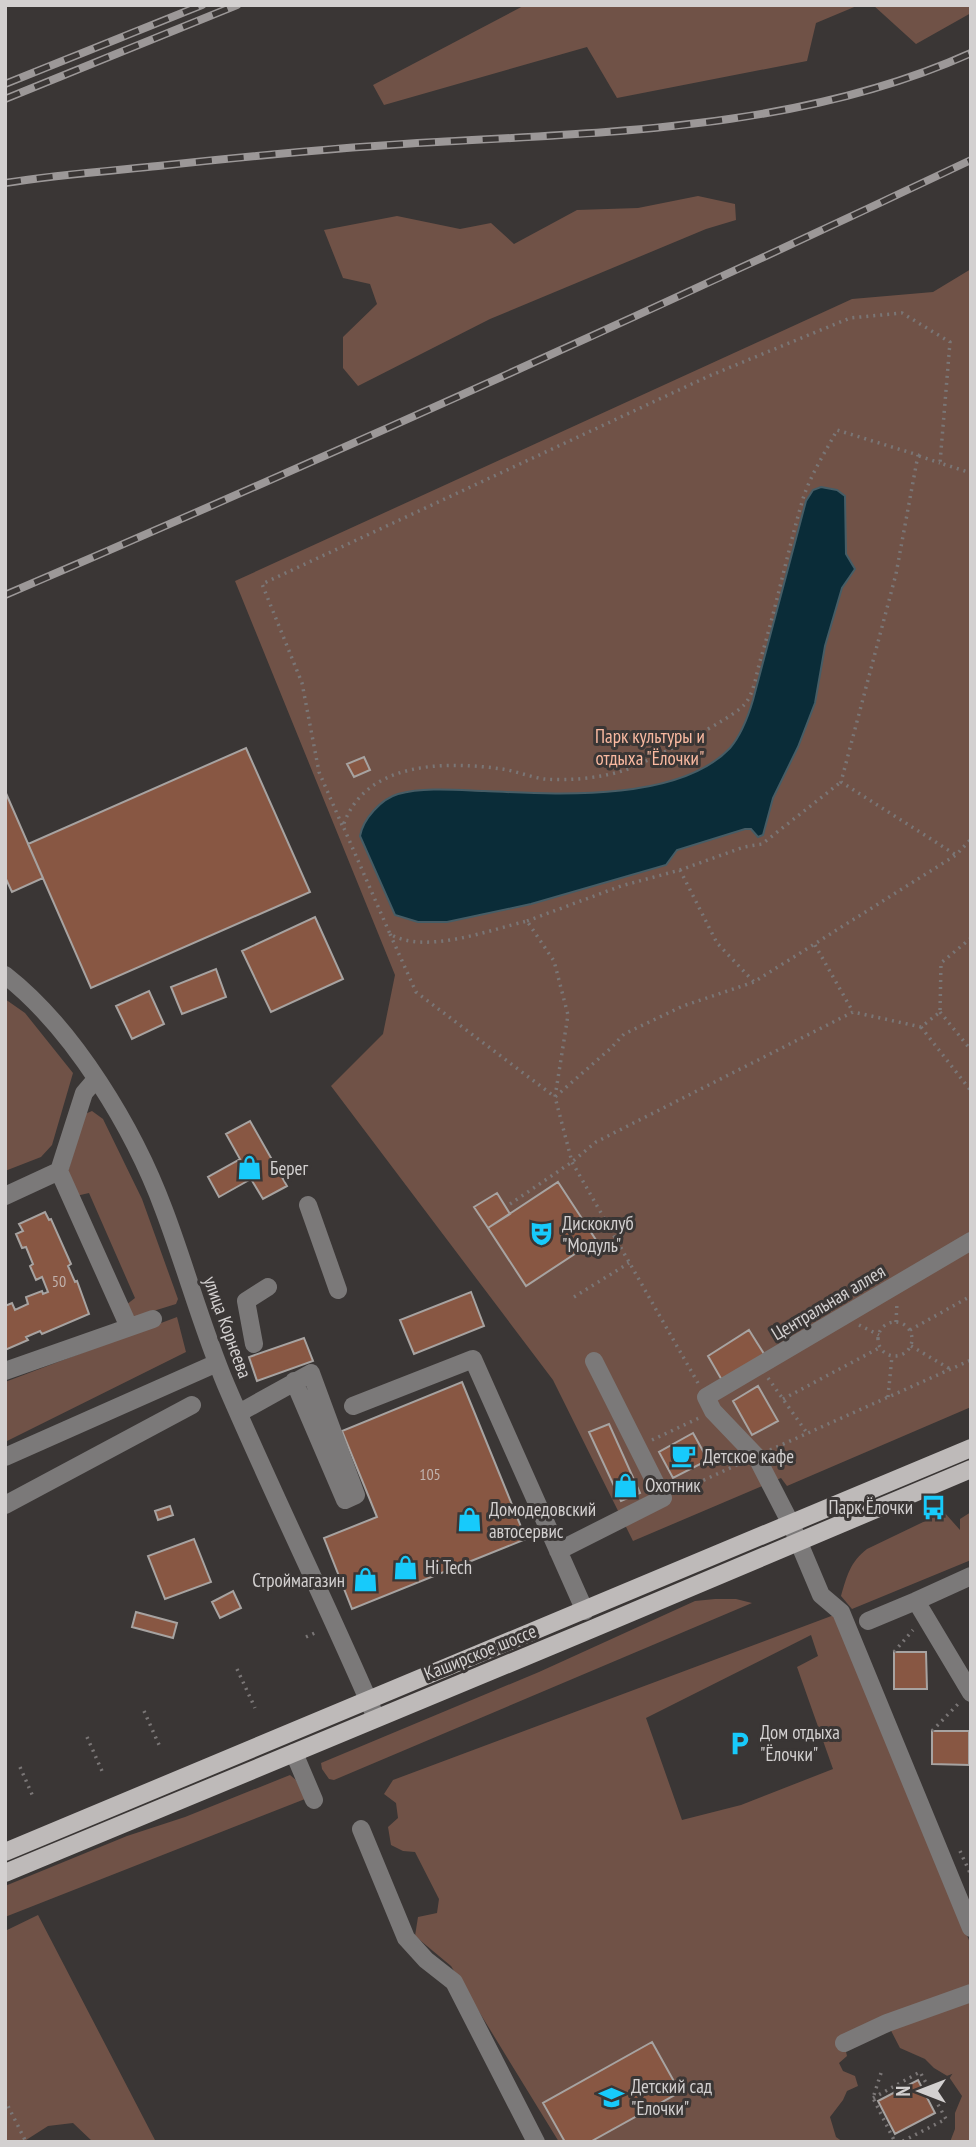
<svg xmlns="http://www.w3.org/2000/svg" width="976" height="2147" font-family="'PT Sans Narrow',sans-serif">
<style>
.green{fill:#705247;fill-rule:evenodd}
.water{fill:#0a2c38;stroke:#465d66;stroke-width:2}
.building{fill:#885743;stroke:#a7a3a1;stroke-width:2}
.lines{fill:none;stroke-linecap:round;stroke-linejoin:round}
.path{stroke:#7a7676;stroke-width:3.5;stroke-dasharray:2 5;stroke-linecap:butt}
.minor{stroke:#7b7979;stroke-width:18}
.major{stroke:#bebab9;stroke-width:18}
.rail-casing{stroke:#9c9898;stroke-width:8}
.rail{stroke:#3a3635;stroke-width:5;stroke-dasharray:16;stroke-linecap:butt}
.labels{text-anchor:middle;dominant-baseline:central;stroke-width:6;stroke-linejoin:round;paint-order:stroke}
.number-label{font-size:16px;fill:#c0b2ad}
.park-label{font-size:19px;fill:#fabaa1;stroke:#3a3635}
.poi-label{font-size:19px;fill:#d3d0d0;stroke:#3a3635;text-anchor:start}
.street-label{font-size:19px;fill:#d3d0d0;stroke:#3a3635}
</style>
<rect width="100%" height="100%" fill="#3a3635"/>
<path class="green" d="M525,5H859L816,23L807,61L617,98L587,47L384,105L373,85Z
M873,5H971V13L916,44Z
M698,196L735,204L736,220L706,229L490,319L358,386L343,368V337L377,304L370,284L343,278L324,230L397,216L460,229L491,223L514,244L577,210L638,208Z
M971,269V1407L787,1486L781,1478L633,1541L553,1380L331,1086L383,1034L395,975L235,581L852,299L933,292Z
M5,999L25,1013L73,1073L52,1145L41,1157L5,1171Z
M92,1111L103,1119L142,1199L178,1299L176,1304L134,1317L126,1305L135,1298L89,1193L76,1196L67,1175L85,1114Z
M177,1317L186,1352L5,1442V1382Z
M944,1512L960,1530V1519L971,1512V1560L852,1609L841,1596C847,1576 850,1562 867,1549Z
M715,1599H736L752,1603L334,1780L329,1779L322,1769L321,1763L539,1672L695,1601Z
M834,1615L971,1945V2142H950L955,2129V2113L962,2096L949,2077L934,2068L925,2059L900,2048L887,2023L844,2043L847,2056L839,2063L843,2071L855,2076L858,2086L847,2091L843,2100L830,2117L836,2137L843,2142H559L451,1966L415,1936L418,1917L437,1913L439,1899L415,1852L403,1851L391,1845L388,1827L398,1818L396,1803L384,1794L393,1780ZM811,1635L818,1656L797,1667L833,1769L741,1805L682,1820L646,1718Z
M290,1775L296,1780L305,1799L5,1917V1886L127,1836L185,1817Z
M38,1915L156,2142H93L73,2123L48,2126L23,2142H5V1931Z"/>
<path class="water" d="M821,487L837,490L845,496L846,554L855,569L842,588L825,646L815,703L798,747L773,798L763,835L758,837L751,829H745L677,850L666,865L531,904L447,922H418L395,915L360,836C363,819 381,799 398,794C424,787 457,790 484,791C553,794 678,803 730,748C742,734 748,717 753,700L806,501L813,490Z"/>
<path class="building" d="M246,748L310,892L91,988L28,844Z
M364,757L370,770L354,777L347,764Z
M5,791L43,878L12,892L5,877Z
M315,917L343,979L271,1012L242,951Z
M216,969L226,997L182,1014L171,987Z
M149,991L164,1024L132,1039L116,1006Z
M250,1121L287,1186L263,1199L251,1179L219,1197L208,1177L240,1159L226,1134Z
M558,1182L596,1240L526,1286L488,1228Z
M497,1193L510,1214L488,1228L474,1207Z
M45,1212L49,1220L51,1219L71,1264L68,1266L75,1282L77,1281L89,1314L42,1334L40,1331L26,1337L28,1340L5,1350V1306L12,1303L15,1310L28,1304L26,1297L42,1291L43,1294L48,1292L42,1277L36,1280L30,1266L33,1264L26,1247L22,1248L16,1234L23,1231L19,1224Z
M471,1292L484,1326L414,1354L400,1320Z
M749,1330L766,1357L723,1382L708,1356Z
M304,1338L313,1361L257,1381L249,1357Z
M462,1382L526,1539L352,1609L324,1538L377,1517L342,1431Z
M758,1386L778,1421L752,1435L733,1401Z
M609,1424L640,1493L621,1501L589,1432Z
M693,1433L708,1460L673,1478L659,1452Z
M170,1506L173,1515L158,1520L155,1511Z
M194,1539L211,1582L165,1599L148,1556Z
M233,1591L241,1608L220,1618L212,1602Z
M136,1612L177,1623L173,1638L132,1627Z
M894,1652H926L927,1689H894Z
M932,1731H969V1765L932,1764Z
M652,2042L680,2092L590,2142H565L543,2103Z
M918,2080L935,2113L895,2134L878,2101Z"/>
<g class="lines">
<path class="path" d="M919,456L940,463
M342,825L319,772L302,683L262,584L709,376L850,318L902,313L950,342L940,463L971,473
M680,870L717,943L754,982
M527,921L621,886L680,870L744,847L762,844L841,782
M390,934L416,992L555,1097L568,1015L554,961L527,921C489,930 425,955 390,934L343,826C365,761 445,761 502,769C516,771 530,777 544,779C570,781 603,778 628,769C650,760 729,721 744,705C754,694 756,675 760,661C776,608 787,554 802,502C809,477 825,453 837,430L918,455L896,574L841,782L956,855
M815,945L853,1012
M940,1012L971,1050
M921,1027L971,1091
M510,1204L572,1162L596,1142L853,1012L921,1027L940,1012L941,963L971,938
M574,1297L629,1263
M878 1339a17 17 0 1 1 34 0a17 17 0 1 1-34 0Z
M896,1322L897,1303
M859,1325L879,1335
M910,1330L971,1296
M911,1346L950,1369
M768,1378L807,1433
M698,1383L572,1162L555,1097L611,1048L624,1034L683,1006L754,982L956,855L971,839
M888,1397L892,1356
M783,1399L881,1347
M652,1440L699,1418
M770,1450L971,1360
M678,1492L741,1463
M306,1637L317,1632
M894,1652L913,1630
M237,1669L255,1708
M144,1711L160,1747
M932,1731L960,1702
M87,1737L102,1771
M20,1767L34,1799
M960,1851L971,1875
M881,2073L873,2098L895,2142
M873,2098L920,2072L946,2119L901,2142
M5,2100L26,2142"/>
<path class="minor" d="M5,975C74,1029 134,1129 164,1210C186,1268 202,1328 226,1385C274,1497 328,1606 376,1718
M59,1171L84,1093L96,1079
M5,1196L59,1171L129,1327
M308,1205L338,1290
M971,1241L706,1397L713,1411L756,1456L791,1524L821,1595L841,1612L971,1928
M254,1344L246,1301L268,1287
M5,1371L153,1319
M353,1406L473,1359L585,1611
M239,1413L311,1373L356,1495L345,1500L294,1381
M5,1457L217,1363
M5,1505L192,1405
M558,1551L663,1498L594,1361
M971,1576L916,1601L971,1693
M868,1621L916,1601
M294,1753L314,1800
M361,1829L406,1938L426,1960L454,1982L536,2142
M844,2043L887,2023L971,1993"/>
<path class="major" d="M5,1852L971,1448
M5,1873L592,1629L971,1469"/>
<defs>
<path id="rail" d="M5,84L202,5
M5,99L237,5
M5,183C56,175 107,171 158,166C251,156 343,147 437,142C616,132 804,128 971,53
M5,595C330,456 652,311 971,160"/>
</defs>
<use href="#rail" class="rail-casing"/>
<use href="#rail" class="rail"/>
</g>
<defs>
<symbol id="shop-bare" viewBox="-9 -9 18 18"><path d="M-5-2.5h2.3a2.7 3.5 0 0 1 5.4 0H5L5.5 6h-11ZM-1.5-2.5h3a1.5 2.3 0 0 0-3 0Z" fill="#17cafb" stroke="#3a3635" stroke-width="2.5" paint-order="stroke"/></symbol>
<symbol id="theatre-bare" viewBox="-9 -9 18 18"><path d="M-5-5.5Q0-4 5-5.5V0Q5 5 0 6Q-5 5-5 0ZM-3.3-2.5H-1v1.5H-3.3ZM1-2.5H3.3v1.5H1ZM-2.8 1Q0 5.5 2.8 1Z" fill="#17cafb" stroke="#3a3635" stroke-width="2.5" paint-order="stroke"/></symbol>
<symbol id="cafe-bare" viewBox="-9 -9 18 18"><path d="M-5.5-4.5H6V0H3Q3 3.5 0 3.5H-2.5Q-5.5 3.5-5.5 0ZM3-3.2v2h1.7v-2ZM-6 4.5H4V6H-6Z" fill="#17cafb" stroke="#3a3635" stroke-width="2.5" paint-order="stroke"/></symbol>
<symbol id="bus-bare" viewBox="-9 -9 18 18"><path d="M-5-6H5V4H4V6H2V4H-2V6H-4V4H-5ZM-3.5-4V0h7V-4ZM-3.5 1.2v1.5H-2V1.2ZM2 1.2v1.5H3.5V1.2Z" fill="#17cafb" stroke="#3a3635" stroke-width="2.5" paint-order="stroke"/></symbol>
<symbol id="parking-bare" viewBox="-9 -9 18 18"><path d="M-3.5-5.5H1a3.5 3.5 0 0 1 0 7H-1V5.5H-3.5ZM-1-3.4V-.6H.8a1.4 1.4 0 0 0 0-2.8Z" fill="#17cafb" stroke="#3a3635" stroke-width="2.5" paint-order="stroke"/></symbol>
<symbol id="school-bare" viewBox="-9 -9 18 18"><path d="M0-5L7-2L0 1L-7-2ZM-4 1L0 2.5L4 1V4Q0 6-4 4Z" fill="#17cafb" stroke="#3a3635" stroke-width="2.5" paint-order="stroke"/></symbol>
</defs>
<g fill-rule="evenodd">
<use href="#shop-bare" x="232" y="1150" width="35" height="35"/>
<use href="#theatre-bare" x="524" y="1216" width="35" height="35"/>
<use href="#cafe-bare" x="666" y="1438" width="35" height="35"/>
<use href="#shop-bare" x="608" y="1468" width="35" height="35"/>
<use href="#bus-bare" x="916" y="1490" width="35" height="35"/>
<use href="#shop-bare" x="452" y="1502" width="35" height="35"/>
<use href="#shop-bare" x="388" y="1550" width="35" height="35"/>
<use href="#shop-bare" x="348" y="1562" width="35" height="35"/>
<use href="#parking-bare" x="722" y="1726" width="35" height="35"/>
<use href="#school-bare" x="594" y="2080" width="35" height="35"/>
</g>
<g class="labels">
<g class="number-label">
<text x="59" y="1281">50</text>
<text x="430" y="1474">105</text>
</g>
<g class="park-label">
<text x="650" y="736">Парк культуры и<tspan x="650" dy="22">отдыха "Ёлочки"</tspan></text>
</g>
<g class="poi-label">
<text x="270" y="1168">Берег</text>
<text x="562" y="1223">Дискоклуб<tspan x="562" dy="22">"Модуль"</tspan></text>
<text x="703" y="1456">Детское кафе</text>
<text x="645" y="1485">Охотник</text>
<text x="913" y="1507" text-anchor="end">Парк Ёлочки</text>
<text x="489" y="1509">Домодедовский<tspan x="489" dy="22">автосервис</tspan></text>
<text x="425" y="1567">Hi Tech</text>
<text x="345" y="1580" text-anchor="end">Строймагазин</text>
<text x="760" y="1732">Дом отдыха<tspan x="760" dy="22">"Ёлочки"</tspan></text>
<text x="631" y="2086">Детский сад<tspan x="631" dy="22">"Елочки"</tspan></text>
</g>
<g class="street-label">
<text transform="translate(828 1302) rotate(-31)">Центральная аллея</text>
<text transform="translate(228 1327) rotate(70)">улица Корнеева</text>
<text transform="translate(480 1652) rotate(-22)">Каширское шоссе</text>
</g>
</g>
<rect width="976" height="2147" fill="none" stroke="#d3d0d0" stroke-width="14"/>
<g transform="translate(920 2091) rotate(270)" stroke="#3a3635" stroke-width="5" paint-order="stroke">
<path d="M0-5L12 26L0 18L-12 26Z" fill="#d3d0d0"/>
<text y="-10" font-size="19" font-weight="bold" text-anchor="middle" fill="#d3d0d0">N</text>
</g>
</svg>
